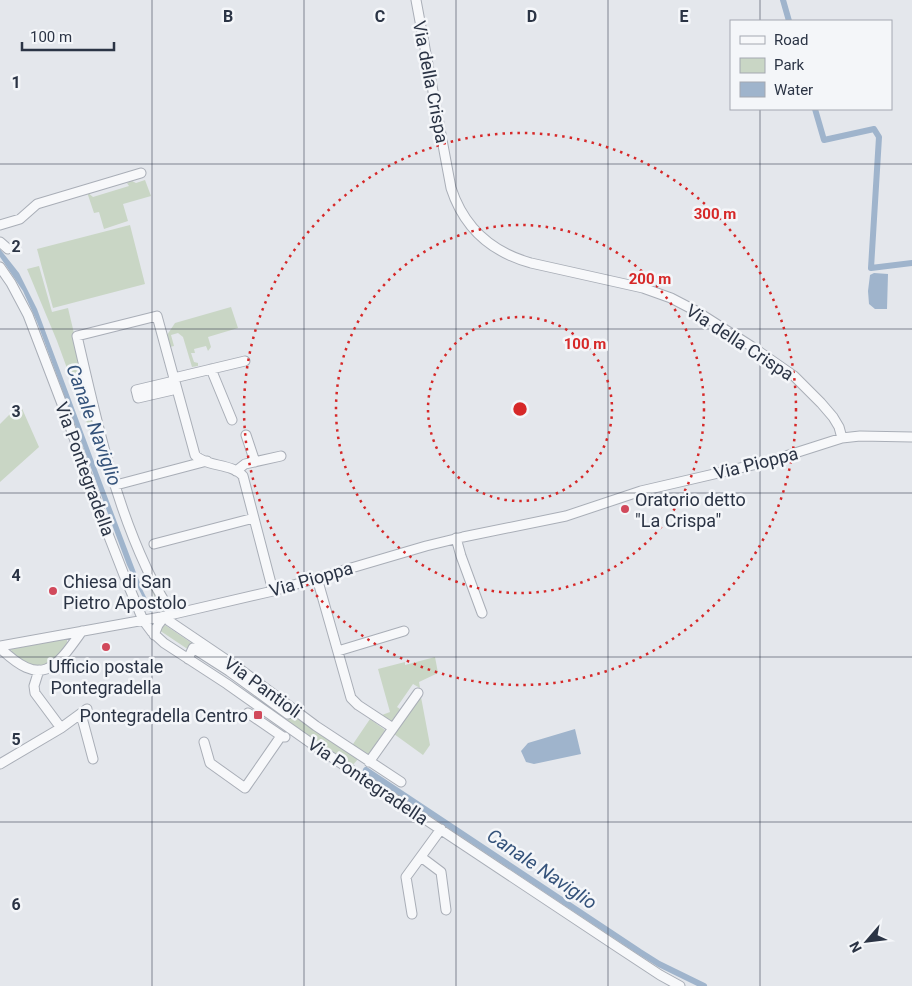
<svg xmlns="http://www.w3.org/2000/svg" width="912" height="986" font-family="Roboto,sans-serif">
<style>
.green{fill:#c9d6c5}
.water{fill:#9fb4cc}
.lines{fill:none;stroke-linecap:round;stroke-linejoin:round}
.canal{stroke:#9fb4cc;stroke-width:6}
.minor-casing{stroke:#a9aeb7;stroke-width:11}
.minor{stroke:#f7f8fa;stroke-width:9}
.grid{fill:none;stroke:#2b3445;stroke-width:1;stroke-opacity:0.55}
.ring{fill:none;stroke:#d62828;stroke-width:2.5;stroke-dasharray:2.5 5}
.poi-dot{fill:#d1495b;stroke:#f4f6f9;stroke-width:2}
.labels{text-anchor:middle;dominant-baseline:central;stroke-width:5;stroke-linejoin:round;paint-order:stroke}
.street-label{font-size:18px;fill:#2b3445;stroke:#f4f6f9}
.poi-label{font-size:18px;fill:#2b3445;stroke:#f4f6f9;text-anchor:start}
.water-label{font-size:19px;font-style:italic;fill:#34527a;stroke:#f4f6f9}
.grid-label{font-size:16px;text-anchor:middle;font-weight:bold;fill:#2b3445;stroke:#f4f6f9;stroke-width:5;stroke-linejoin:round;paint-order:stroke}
.centre{fill:#d62828;stroke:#f4f6f9;stroke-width:2.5}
.ring-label{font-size:15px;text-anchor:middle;font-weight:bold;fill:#d62828;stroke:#f4f6f9;stroke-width:5;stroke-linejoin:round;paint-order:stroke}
</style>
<rect width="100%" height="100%" fill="#e4e7ec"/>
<path class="green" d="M145,180L151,196L123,204L128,221L104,229L99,212L94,213L87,192L93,197L129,186L127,183L132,181L136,183Z
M130,225L145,284L53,308L37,249Z
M39,266L52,312L68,308L86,384L110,477L170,613H162L143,572L133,548L57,341L27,269Z
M231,307L238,328L208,337L211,347L208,351L206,346L194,349L195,353H191L194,362L198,363V366L192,367L183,337L178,333L171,335L174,346L170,347L167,335L175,323Z
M20,404L39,447L0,482V424Z
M165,625L193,644L189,650L159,630Z
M63,638L67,640C68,652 51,666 39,666C29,666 11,659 11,648Z
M435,657L438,673L419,682L420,688L413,684L397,707L400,709L392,721L382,715L390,712L378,669L405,662V665Z
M421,697L430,745L423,755L394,734Z
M292,714L358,759L352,766L286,722Z
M370,719L385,730L366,758L351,747Z"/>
<path class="water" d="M0,249L19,273L37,309L102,483L143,591L153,611L150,612L127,565L37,322L23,291L0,257Z
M874,273L888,274L887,309H875L869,304L868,291L870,275Z
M575,729L581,754L534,764L526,762L521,751L528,743Z"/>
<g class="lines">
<path class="canal" d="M783,0L789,21
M815,109L824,140L874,129L879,137L871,268L912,263
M366,770L640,952L659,964L704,986"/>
<defs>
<path id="minor" d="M416,0L451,188C464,228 491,252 531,263L643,288L671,298L696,311L754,348L794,376L821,403L833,417L839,427L842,438
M0,225L20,219L37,204L141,173
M0,242L8,249
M0,267L11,283L28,315L62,404L108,534L124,575L143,620L152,632L164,643L227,684L315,746L619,948L660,975L680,986
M211,369L232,420
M174,378L245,361
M174,381L136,390L138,398L177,389
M246,435L255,462
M236,471L245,464L281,456
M116,485L207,461
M456,538L461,556L482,613
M154,544L254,518
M317,578L351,698L358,705L393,728
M172,614C163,599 153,583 146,567C112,494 95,414 77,336L157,316L195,455C205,467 232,463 243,476L273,591
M165,616L169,621L237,667L316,726L401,782
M154,635L158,625L165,616
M0,646L161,617L273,591L426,546L463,537L566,516L641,491L770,461L842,438L860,436L912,437
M0,648C41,687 54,671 82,631
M338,651L404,631
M188,659L193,648L229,671L288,714
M39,670L34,686L35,693L61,728
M248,713L283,737H285
M81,714L93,759
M204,742L210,763L245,788L281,736
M369,762L418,693
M0,764L61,728L87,709
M421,857L441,872L446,910
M412,914L406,877L441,829"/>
</defs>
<use href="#minor" class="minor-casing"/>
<use href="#minor" class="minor"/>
</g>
<path class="grid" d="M152,0V986M304,0V986M456,0V986M608,0V986M760,0V21M760,109V986M0,164H912M0,329H912M0,493H912M0,657H912M0,822H912"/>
<g class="ring">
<circle cx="520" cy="409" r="92"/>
<circle cx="520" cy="409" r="184"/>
<circle cx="520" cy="409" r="276"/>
</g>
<g class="poi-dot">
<circle cx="625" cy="509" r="5"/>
<circle cx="53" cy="591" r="5"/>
<circle cx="106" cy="647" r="5"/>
<rect x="253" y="710" width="10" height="10" rx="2.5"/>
</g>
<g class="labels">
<g class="street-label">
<text transform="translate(431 82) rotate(79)">Via della Crispa</text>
<text transform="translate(740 342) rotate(33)">Via della Crispa</text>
<text transform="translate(756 463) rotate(-14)">Via Pioppa</text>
<text transform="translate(85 469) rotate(70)">Via Pontegradella</text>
<text transform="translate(311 579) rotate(-16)">Via Pioppa</text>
<text transform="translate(263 687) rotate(36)">Via Pantioli</text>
<text transform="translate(368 781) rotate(34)">Via Pontegradella</text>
</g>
<g class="poi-label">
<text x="635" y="499">Oratorio detto<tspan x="635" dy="21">"La Crispa"</tspan></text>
<text x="63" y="581">Chiesa di San<tspan x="63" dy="21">Pietro Apostolo</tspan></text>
<text x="106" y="666" text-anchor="middle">Ufficio postale<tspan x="106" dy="21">Pontegradella</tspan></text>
<text x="248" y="715" text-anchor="end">Pontegradella Centro</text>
</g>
<g class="water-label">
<text transform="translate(94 425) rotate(70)">Canale Naviglio</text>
<text transform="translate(542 869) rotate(34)">Canale Naviglio</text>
</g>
</g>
<g class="grid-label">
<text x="228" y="22">B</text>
<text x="380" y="22">C</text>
<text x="532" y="22">D</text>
<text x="684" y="22">E</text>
<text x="16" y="88">1</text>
<text x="16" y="252">2</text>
<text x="16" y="417">3</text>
<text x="16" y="581">4</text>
<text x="16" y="745">5</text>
<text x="16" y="910">6</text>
</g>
<circle cx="520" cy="409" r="8" class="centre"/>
<g class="ring-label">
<text x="715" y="219">300 m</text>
<text x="650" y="284">200 m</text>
<text x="585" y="349">100 m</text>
</g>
<rect x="730" y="20" width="162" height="90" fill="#f4f6f9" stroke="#a4a8b1"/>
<rect x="740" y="36" width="25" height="8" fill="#f7f8fa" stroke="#a4a8b1"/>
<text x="774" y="45" font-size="15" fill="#2b3445">Road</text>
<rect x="740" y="58" width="25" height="15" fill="#c9d6c5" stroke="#a4a8b1"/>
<text x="774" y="70" font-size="15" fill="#2b3445">Park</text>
<rect x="740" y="82" width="25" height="15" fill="#9fb4cc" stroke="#a4a8b1"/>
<text x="774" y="95" font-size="15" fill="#2b3445">Water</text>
<g transform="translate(867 941) rotate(242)" stroke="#f4f6f9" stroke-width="4" paint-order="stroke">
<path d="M0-4L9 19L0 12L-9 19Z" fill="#2b3445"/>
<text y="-8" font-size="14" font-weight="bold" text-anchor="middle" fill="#2b3445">N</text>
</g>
<path d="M22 42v8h92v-8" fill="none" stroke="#2b3445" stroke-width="2.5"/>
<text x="30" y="42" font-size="15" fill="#2b3445" stroke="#f4f6f9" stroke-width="4" paint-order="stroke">100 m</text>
</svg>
